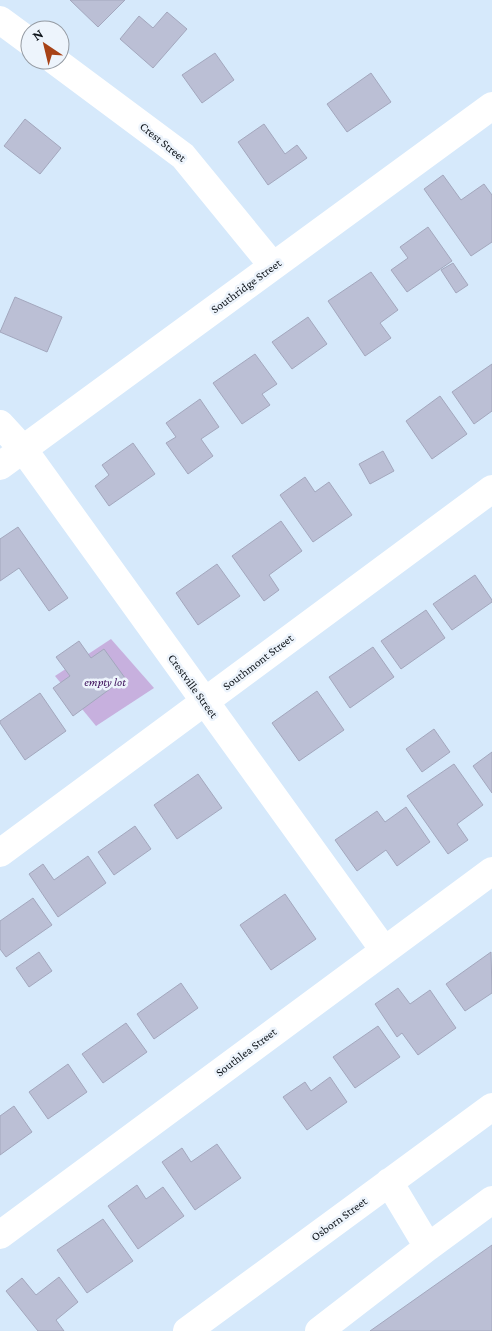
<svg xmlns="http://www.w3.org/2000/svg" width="492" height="1331" font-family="'Crimson Pro',serif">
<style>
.green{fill:#c7b0de}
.building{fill:#bbbfd5;stroke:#a3a7bd}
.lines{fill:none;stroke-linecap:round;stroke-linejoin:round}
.minor{stroke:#fff;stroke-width:28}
.labels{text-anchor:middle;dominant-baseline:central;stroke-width:5;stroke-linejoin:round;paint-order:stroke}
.street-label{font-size:12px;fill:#0e141a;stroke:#edf4fc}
.park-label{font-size:12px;font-style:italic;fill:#3d105a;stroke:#edf4fc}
</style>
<rect width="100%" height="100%" fill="#d6e9fb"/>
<path class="green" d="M111,639L154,688L96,726L55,676Z"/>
<path class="building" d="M70,0H125L98,27Z
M167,12L187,29L153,68L120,39L139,16L153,28Z
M215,53L234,80L202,103L182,75Z
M371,73L391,102L347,132L327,104Z
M25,119L61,148L40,174L4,146Z
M264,124L285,154L297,145L307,158L268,185L238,142Z
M443,175L461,200L484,184L492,195V242L471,256L424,189Z
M428,227L452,261L407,292L391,270L408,258L400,247Z
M453,263L468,285L456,293L441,270Z
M371,272L398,310L380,323L391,338L365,356L328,301Z
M15,297L62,317L47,352L0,332Z
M308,317L327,344L292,369L272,342Z
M255,354L277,384L262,394L270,405L242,424L213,383Z
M492,364V411L474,424L452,392Z
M440,396L467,434L432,459L406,421Z
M200,399L219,427L201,439L213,456L188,474L166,443L176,437L166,423Z
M133,443L155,474L109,506L95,486L109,475L102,465Z
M383,451L394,471L370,484L359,464Z
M305,477L315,492L329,482L352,515L313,542L280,495Z
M281,521L302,551L269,575L279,590L264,601L232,556Z
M18,527L68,598L49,611L19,568L0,581V539Z
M217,564L240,596L198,625L176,593Z
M475,575L492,600V602L452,630L433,604Z
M426,610L445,638L401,669L381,641Z
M79,641L91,658L104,649L125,678L73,716L53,688L70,676L56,657Z
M373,647L394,677L350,708L329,677Z
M317,691L344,730L299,761L272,723Z
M40,693L66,731L25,760L0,723V721Z
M434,729L450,752L422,772L406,749Z
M492,752V793L473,766Z
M454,764L483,805L457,824L468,840L448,854L407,796Z
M198,774L222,808L177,839L154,805Z
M406,807L430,842L397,866L386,850L357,871L335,840L377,811L385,822Z
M135,826L151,849L114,875L98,852Z
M88,856L106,883L58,917L29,874L43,864L54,880Z
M285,894L316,939L271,970L240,925Z
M33,898L52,925L6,957L0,949V921Z
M39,952L52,971L29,987L16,968Z
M491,952L492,993L465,1011L446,984Z
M181,983L198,1008L154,1039L137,1014Z
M398,988L410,1004L430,990L456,1028L418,1055L402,1033L397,1037L375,1004Z
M126,1023L147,1052L103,1083L82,1054Z
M378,1026L400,1057L355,1088L333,1057Z
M68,1064L87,1092L48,1119L29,1092Z
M330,1077L347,1102L307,1130L283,1097L305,1082L311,1091Z
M14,1106L32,1132L0,1155V1116Z
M217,1144L241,1178L195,1210L162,1162L182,1148L191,1162Z
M137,1185L146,1199L163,1187L184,1216L138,1249L108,1206Z
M103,1219L133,1261L87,1293L57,1250Z
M492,1245V1331H370Z
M59,1277L78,1302L56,1320L64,1331H38L6,1291L22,1278L36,1295Z"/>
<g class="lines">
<path class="minor" d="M0,20L30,42
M54,60L183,156L273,266
M0,424L23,449L384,950
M0,466L492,106
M0,853L492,489
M389,1182L428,1247
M0,1235L492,871
M187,1331L492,1107
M319,1331L428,1247L492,1200"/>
</g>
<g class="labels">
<g class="street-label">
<text transform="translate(163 142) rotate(39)">Crest Street</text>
<text transform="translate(246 286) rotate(-36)">Southridge Street</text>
<text transform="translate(258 662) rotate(-37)">Southmont Street</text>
<text transform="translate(193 686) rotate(54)">Crestville Street</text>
<text transform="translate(246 1052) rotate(-37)">Southlea Street</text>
<text transform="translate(339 1219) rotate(-36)">Osborn Street</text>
</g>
<g class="park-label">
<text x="105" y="682">empty lot</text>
</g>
</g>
<g transform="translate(45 45) rotate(325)"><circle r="24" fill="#edf4fc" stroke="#949aa2"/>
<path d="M0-4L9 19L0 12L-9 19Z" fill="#a74217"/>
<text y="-8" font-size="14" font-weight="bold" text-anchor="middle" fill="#0e141a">N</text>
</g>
</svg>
